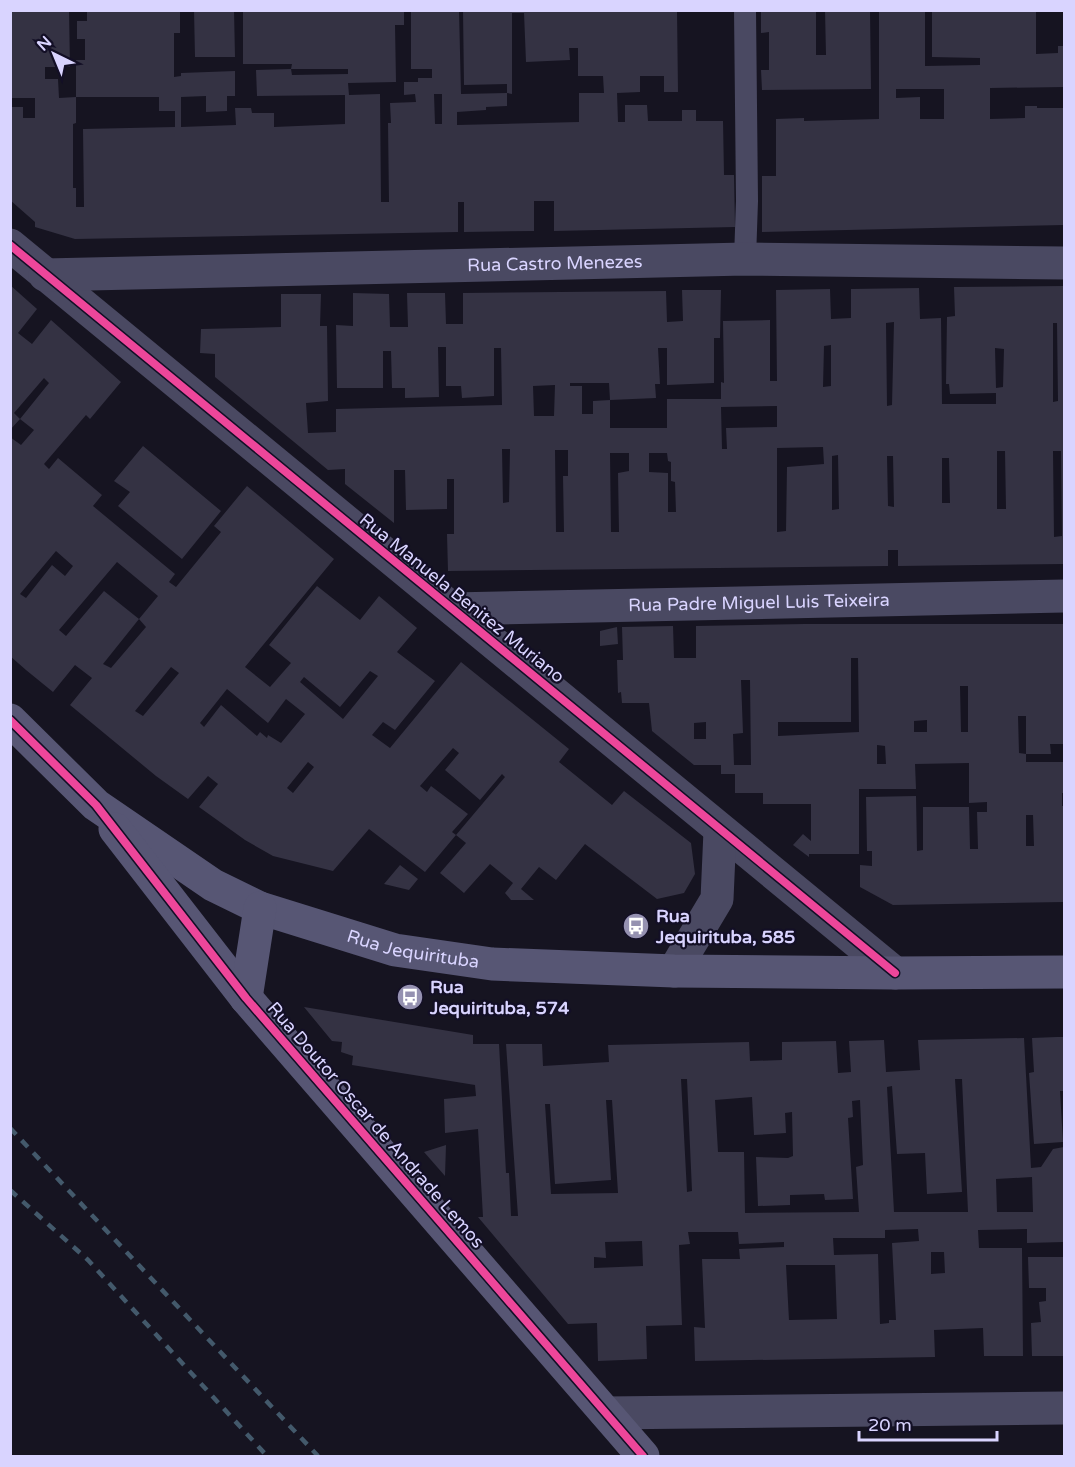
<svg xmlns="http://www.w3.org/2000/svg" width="1075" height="1467" font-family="'Varela Round',sans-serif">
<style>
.building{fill:#343243;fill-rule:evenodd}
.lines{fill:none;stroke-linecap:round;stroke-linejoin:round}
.lane{stroke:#4a4962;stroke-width:22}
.street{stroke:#4a4962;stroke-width:33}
.secondary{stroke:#575674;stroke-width:33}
.rail{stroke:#43596b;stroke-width:4.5;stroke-dasharray:9 8;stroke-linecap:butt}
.cycleway-casing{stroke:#130f26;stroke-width:11}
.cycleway{stroke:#ed469a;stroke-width:8}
.labels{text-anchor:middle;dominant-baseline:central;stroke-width:4.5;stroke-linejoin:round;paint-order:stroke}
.street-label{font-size:18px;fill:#d9d4ff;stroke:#130f26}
.poi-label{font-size:18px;font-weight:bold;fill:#d9d4ff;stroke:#130f26;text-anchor:start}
</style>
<rect width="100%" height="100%" fill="#161421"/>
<path class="building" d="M10,10H69L70,67H45V79H58L59,98L76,97V123L73,124V188H76V207H84L83,129L175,127V111H159V97H76V60H85V39H77V21H87V10H180V33H174V77L181,76V73L235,71V96H227V111L206,112V96L181,97V127L236,125L235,108H251L252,113H274V127L345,124V95L257,96L256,70L291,69L292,64H243V10H404V25H395L396,82L348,83L349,95L380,94L381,202H389L388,123H391L390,103L416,102L415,94L404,95V82H418V78H432V69H411V10H459L461,94L507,93V106L486,107V110L457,112V125L579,122V93H604L603,76H578V48H569L570,60L526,62L524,13H512V94L507,93V84L464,85L463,10H677L678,92H664V76H640V92L617,93L618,122H625V105H647L648,121H682V110H696V121H723L724,175H734L735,227L554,231V201H534V231L464,232V202H458V232L75,239L35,227V222L10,200V107H23V118H35V98H10ZM291,69H348V74L292,75ZM434,94H442V124H435Z
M194,10H234L235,57H195Z
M761,10H816V55H826L825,10H870L871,89L762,90L761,70H769V32L761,33Z
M879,10H925V66L980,65V58L932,57V10H1036V54L1058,53V46H1064V87L990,88V119L1025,118V106H1037V108H1064V225L762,232V176H776V119L804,118V121L879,119ZM896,89H944V119H920V97L896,98Z
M10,285L37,309L18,333L32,344L51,320L121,382L90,419L86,415L44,464L49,469L58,458L102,495L93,506L175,574L169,582L176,587L221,532L214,526L247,486L334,559L245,667L270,687L291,663L269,645L317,586L360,620L379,596L417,628L397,652L435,681L395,730L383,722L372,735L390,748L461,662L569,749L559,762L612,805L624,791L691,843L695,874L684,893L657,899L585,844L556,880L539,867L521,889L534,900H511L505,893L513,883L490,864L464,893L440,873L466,843L456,835L425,872L369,829L333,871L273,856L245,840L199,807L218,784L208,776L188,799L156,776L70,705L92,678L75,665L53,692L26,670L10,656V437L21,445L34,430L20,419L49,383L44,378L14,413L20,419L10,430ZM56,551L73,566L65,576L52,565L26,598L20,594ZM117,562L158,596L139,619L146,627L111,668L103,664L139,619L104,591L66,636L59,630ZM171,667L179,673L143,716L135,711ZM370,671L378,676L343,719L300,682L304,677L340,707ZM227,689L268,723L286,699L305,714L281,743L268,735L267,738L260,732L257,736L221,705L204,727L200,723ZM453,748L459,753L445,770L480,800L502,774L505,777L456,835L452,832L468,814L431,786L427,792L420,786ZM308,762L314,767L293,793L287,788Z
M1064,286V564L898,566V550H888V566L448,571L447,534H454V479H447V509L406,510L405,470H394V523L345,484V469L328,470L215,377V354L200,353L201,329L281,327V294H321L320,326H327L328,401L306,403L308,433L336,432V409L502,405L501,348H494V396L462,398L461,386H446V347H438L439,397L405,398V388H392L391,351H383V388H337L336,325L353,326V293L389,294L390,327H408L407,293H445L446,324H463V293L666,291L667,322L683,321L682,290H721L720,338H714V383L667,385V348H658L660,384H655L656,398L610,400L609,383H570V386H582V414H593V401L610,400V428H667V399H721V382L724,383L723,321L770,320V381H777L776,290L830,289L831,319L851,318V289L919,288L920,319L941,318L942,404H996V393L950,394L949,384H946L947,317L955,316L954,287ZM894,322L892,405L887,406L886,323ZM1053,323H1057L1058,401L1053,402ZM831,345V386L823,387L824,346ZM995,348L1004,349L1003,387L996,388ZM555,385L554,416H534L533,386ZM777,406V427L726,428L727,449H722L721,407ZM823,447L824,464L787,467L786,531L777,532V448ZM502,449H510L509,502L503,503ZM555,450H568V476H563L564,532H556ZM997,451H1005L1006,509H997ZM1053,451H1061L1062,536L1054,537ZM610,453H629V471L618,473L619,532H611ZM649,453H667L668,461L671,462V481L675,482L676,512H668V473L649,472ZM838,455L839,509L832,510V456ZM887,456H893L894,507L888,506ZM942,458H949L950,503H942Z
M143,446L221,511L182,559L118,506L130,492L114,481Z
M805,624H1064V744H1050L1051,754H1026V716H1018L1019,753L1026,754V762H1064V793H1062V806H1064V902L893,905L860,887V865L872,866V851H867L866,797L916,796L917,851L923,850V807H969L970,849H978L977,812H987V802L969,803V763L915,764L916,789H859V854H809V857L793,845L803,834L811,841V804H763V793H735V774H721V765H694L652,731L649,703H622L621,692L618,693L617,660H623L622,627L673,626L674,658H696V626ZM851,658H858L859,732L778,736V722H851ZM741,680H750L751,765H734L733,734L743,733ZM960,686H968V732H961ZM927,720V732H914V721ZM706,722V739H694V723ZM877,745L885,746L886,764H877ZM1026,815H1033L1034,846H1026Z
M617,627L618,644L600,646V631Z
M400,865L418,879L409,890L384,884Z
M304,1007L473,1035V1044H499L506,1173H509L511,1216H518L506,1044H542L543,1066L609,1062L608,1045L749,1042L750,1061L782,1060V1042L836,1041L838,1073L851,1072L849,1041L884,1040L886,1072L920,1070L918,1040L1024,1038L1031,1168L1041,1167L1053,1149L1064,1147V1242L1027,1243V1229L978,1230L979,1248H1022L1023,1356H984L983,1328L934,1330L935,1357L695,1361L694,1327L705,1328L702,1259H740L739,1249L784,1247V1242L739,1244L738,1232H688L690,1244L679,1245L682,1325L646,1326L647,1359L598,1361L597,1323L568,1324L478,1217H483L478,1129L445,1133L444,1099L476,1096L475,1085L352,1065L353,1056L341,1052L342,1042L332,1041ZM681,1079H687L692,1191L687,1192ZM955,1079H962L968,1212H894L887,1087L892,1086L897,1154L925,1153L927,1194L962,1192ZM752,1097L754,1135L786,1133L785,1113L792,1112L793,1156L788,1158L756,1157L758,1206L790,1205V1195L824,1194L825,1200L853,1199L848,1118L853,1117L852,1101L860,1100L863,1165L856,1167L859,1212L745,1213L744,1152H718L715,1100ZM606,1100H612L618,1193L551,1194L545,1104H550L555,1184L611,1180ZM1032,1177L1033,1212H997L996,1179ZM918,1229L919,1241L892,1243L896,1320H889V1323L880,1324L878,1254L834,1255L833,1238H885V1230ZM642,1241L643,1266L594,1268V1257L606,1258L605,1242ZM931,1252H944L945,1273L931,1274ZM786,1265H835L837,1319L789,1320Z
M1057,1037H1064V1091H1060L1063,1142L1034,1144L1029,1073L1034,1072L1032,1038Z
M446,1145L445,1176L424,1152Z
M1028,1257H1064V1356H1032L1031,1323L1041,1322L1039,1302L1046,1301V1288H1029Z"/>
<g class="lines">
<path class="lane" d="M745,10L747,201L745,259"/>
<g class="street">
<path d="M10,245L895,973"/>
<path id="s1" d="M45,275L745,259L1064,263"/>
<path id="s2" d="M453,609L1064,596"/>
<path d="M674,971L717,899L720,831"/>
<path d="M606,1413L1064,1408"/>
</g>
<g class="secondary">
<path id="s3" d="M10,720L96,805L213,885L260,908L395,950L492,964L674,971L895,973L1064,972"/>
<path d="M115,829L246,998L643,1456"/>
<path d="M246,998L260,908"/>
</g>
<path class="rail" d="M10,1128L318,1456
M10,1190L88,1260L267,1456"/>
<defs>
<path id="cycleway" d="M10,245L895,973
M10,720L96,805L246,998L643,1456"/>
</defs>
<use href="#cycleway" class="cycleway-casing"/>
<use href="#cycleway" class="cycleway"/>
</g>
<defs>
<symbol id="bus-disc" viewBox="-11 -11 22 22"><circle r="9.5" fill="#9591b1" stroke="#130f26"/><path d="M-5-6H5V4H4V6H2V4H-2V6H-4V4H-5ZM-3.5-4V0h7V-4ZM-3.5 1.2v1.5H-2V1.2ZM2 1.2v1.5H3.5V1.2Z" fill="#fff"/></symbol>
</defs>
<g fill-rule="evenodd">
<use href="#bus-disc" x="621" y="911" width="30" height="30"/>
<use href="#bus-disc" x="395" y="982" width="30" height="30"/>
</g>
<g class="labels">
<g class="street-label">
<text stroke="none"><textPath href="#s1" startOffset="510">Rua Castro Menezes</textPath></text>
<text transform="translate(462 598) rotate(39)">Rua Manuela Benitez Muriano</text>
<text stroke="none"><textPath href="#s2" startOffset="306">Rua Padre Miguel Luis Teixeira</textPath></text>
<text stroke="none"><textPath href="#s3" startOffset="474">Rua Jequirituba</textPath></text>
<text transform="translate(376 1125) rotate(49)">Rua Doutor Oscar de Andrade Lemos</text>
</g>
<g class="poi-label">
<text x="656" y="916">Rua<tspan x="656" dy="21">Jequirituba, 585</tspan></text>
<text x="430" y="987">Rua<tspan x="430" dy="21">Jequirituba, 574</tspan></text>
</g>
</g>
<rect width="1075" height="1467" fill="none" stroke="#d9d4ff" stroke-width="24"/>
<g transform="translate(54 54) rotate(317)" stroke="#130f26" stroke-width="4.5" paint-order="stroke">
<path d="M0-4.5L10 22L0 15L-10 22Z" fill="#d9d4ff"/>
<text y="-9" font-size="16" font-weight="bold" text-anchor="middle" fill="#d9d4ff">N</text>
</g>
<path d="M859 1431v9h138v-9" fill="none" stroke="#d9d4ff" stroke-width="3"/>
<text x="868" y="1431" font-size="18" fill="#d9d4ff" stroke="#130f26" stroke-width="4.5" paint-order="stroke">20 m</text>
</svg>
